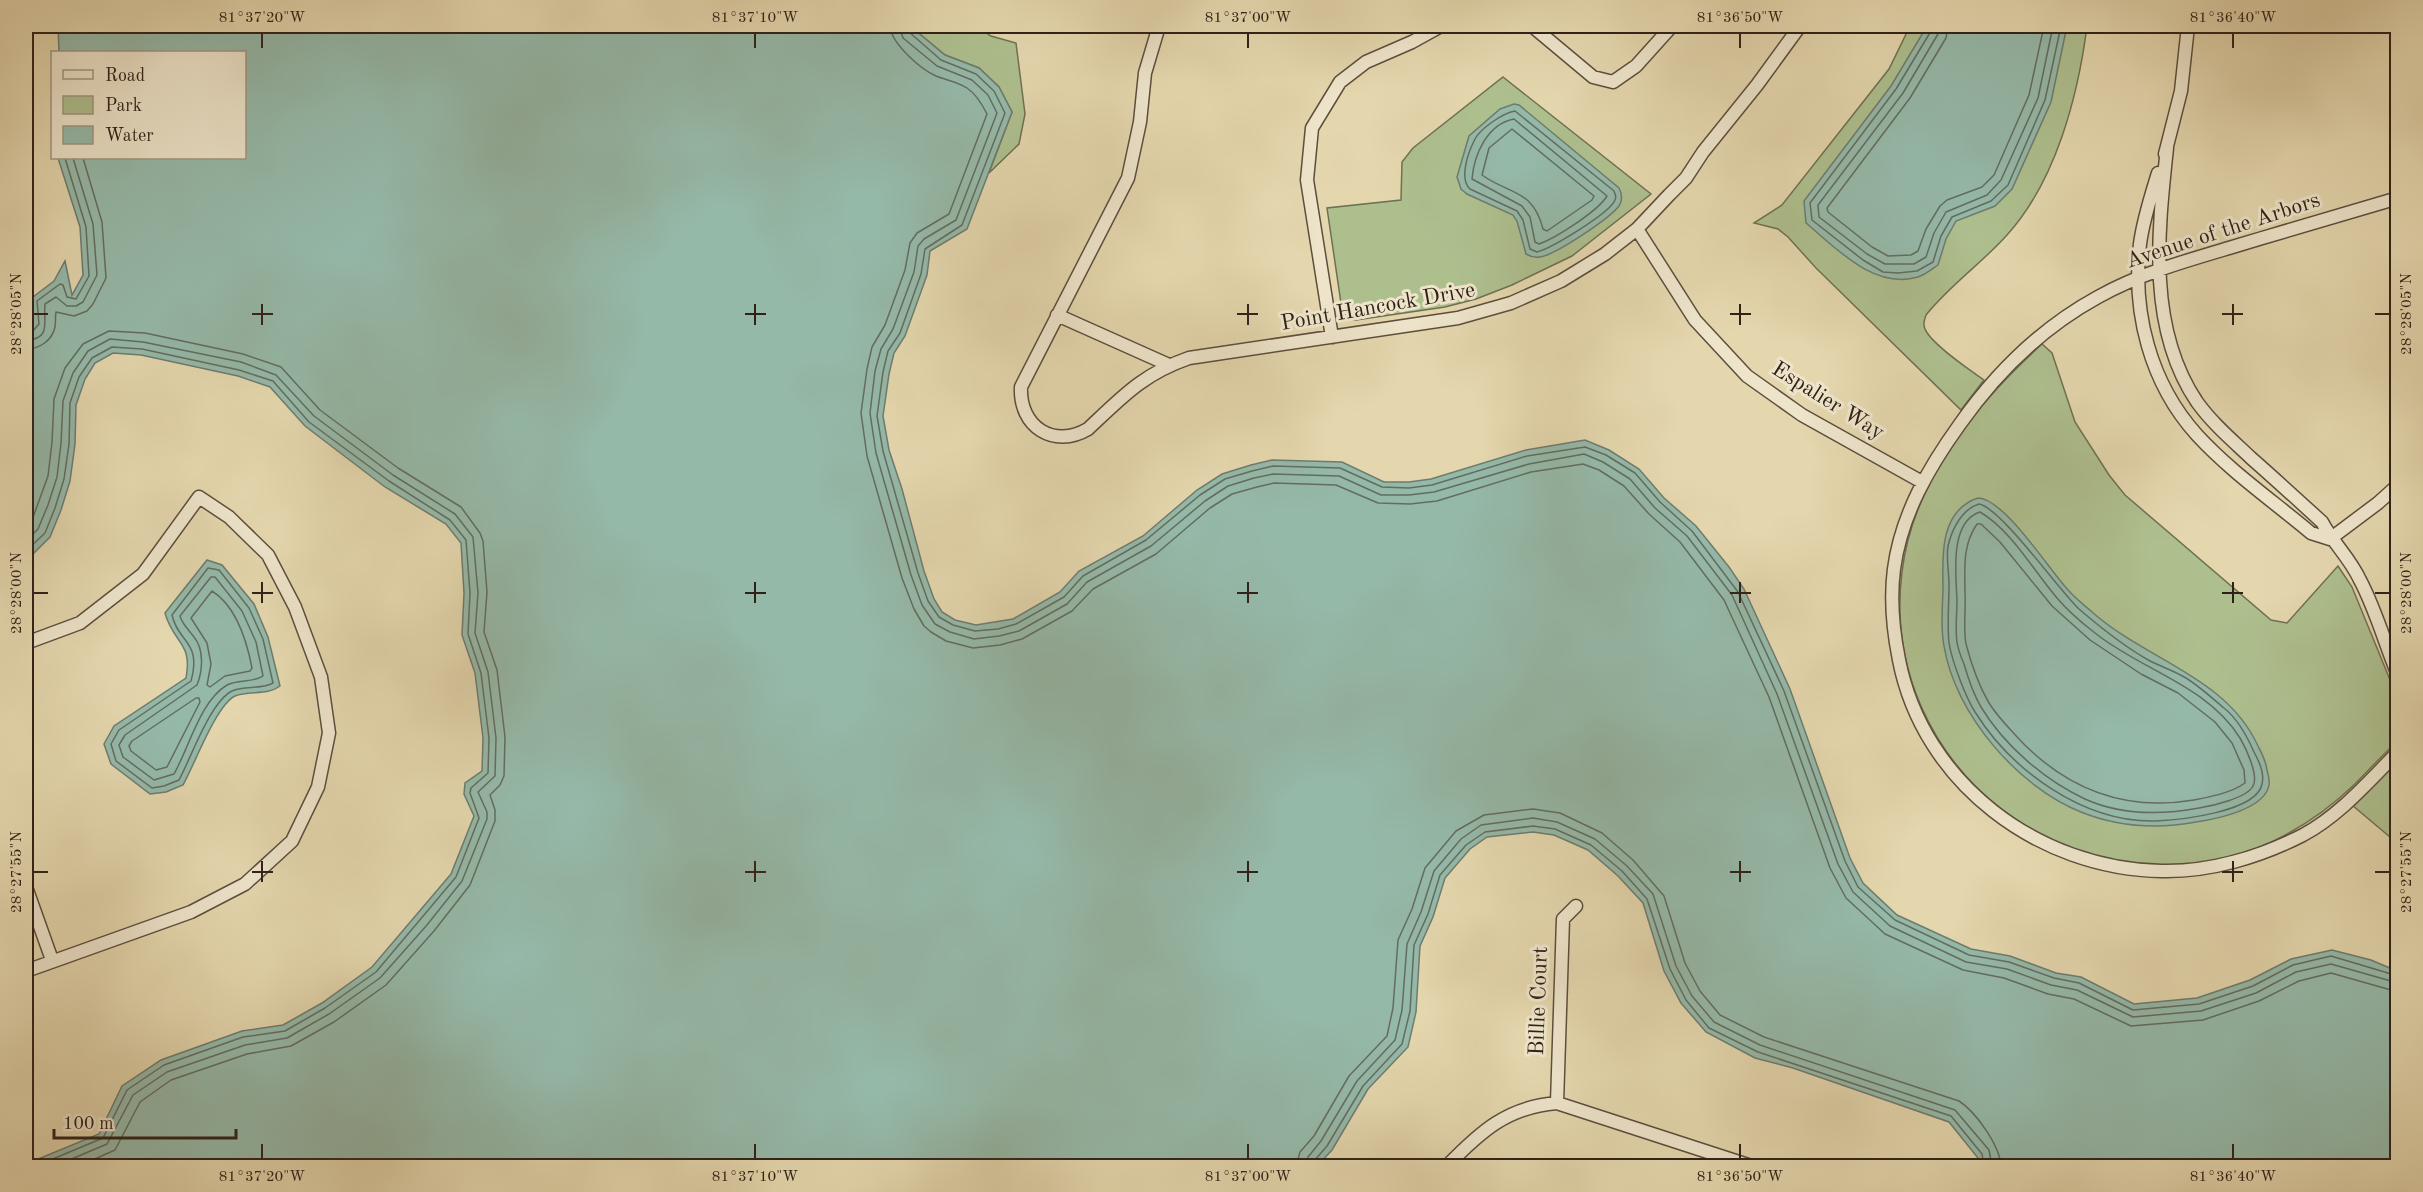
<svg xmlns="http://www.w3.org/2000/svg" width="2423" height="1192" font-family="'Old Standard TT',serif">
<style>
.green{fill:#aebf8e;stroke:#6f7053;stroke-width:1.5}
.water{fill:#95b9a9;stroke:#6d7c6f;stroke-width:1.5}
.lines{fill:none;stroke-linecap:round;stroke-linejoin:round}
.shore{stroke:#626d60;stroke-width:1.5}
.minor-casing{stroke:#5d4e3d;stroke-width:15}
.minor{stroke:#ede4ca;stroke-width:12}
.ticks{fill:none;stroke:#302118;stroke-width:2}
.labels{text-anchor:middle;dominant-baseline:central;stroke-width:6;stroke-linejoin:round;paint-order:stroke}
.street-label{font-size:22px;fill:#302118;stroke:#ede4ca}
.neatline{fill:none;stroke:#302118;stroke-width:2}
.ticks-label{font-size:15px;text-anchor:middle;fill:#302118}
</style>
<rect width="100%" height="100%" fill="#e4d6ad"/>
<filter id="stains"><feTurbulence type="fractalNoise" baseFrequency=".00333" numOctaves="4"/><feColorMatrix values="0 0 0 0 .2 0 0 0 0 .09 0 0 0 0 .02 0 0 0 .5 -.17"/></filter>
<radialGradient id="worn" r=".72"><stop offset=".6" stop-color="#630" stop-opacity="0"/><stop offset="1" stop-color="#630" stop-opacity=".3"/></radialGradient>
<path class="green" d="M910,26H976L991,36L1016,43L1025,114L1019,144L989,173L1012,112L999,87L979,68L945,55Z
M1910,26H2087C2078,96 2056,181 2007,235C1982,263 1949,286 1926,315C1924,320 1923,325 1925,329C1931,344 1970,370 1984,380L1961,410L1816,268L1788,237L1778,229L1754,223L1782,205L1889,69Z
M1503,77L1651,194L1572,256L1512,285L1476,299L1445,307L1356,320L1350,319L1342,310L1327,208L1401,200L1402,162L1413,148Z
M2042,344L2052,353L2075,422L2109,475L2125,495L2271,620L2287,623L2338,566L2352,587L2397,697V742C2382,755 2369,770 2355,784C2327,811 2296,832 2260,847C2077,921 1877,767 1902,572C1913,480 1976,404 2042,344Z
M2397,759V843L2352,805Z"/>
<path class="water" d="M58,26H910L945,55L979,68L999,87L1012,112L967,229L930,251L927,275L905,336L894,353L889,374L883,416L889,450L902,489L924,571L934,599L942,612L955,620L976,625L1013,619L1060,592L1079,571L1143,536L1197,490L1222,474L1251,465L1272,460L1342,462L1384,482H1409L1431,479L1526,450L1585,440L1609,450L1639,469L1664,498L1696,526L1729,567L1744,589L1790,689L1850,858L1863,883L1897,915L1971,949L2010,956L2056,973L2081,977L2134,1004L2197,998L2250,980L2291,959L2332,950L2371,960L2397,971V1166H1979L1978,1158L1949,1122L1793,1068L1755,1058L1706,1032L1681,1003L1664,971L1643,903L1618,876L1588,850L1554,835L1533,832L1487,837L1470,849L1445,878L1433,917L1420,946L1416,1012L1408,1047L1368,1089L1332,1150L1317,1166H26V1164L99,1134L122,1086L161,1060L242,1031L283,1025L322,1003L372,967L451,874L474,816L464,794L465,783L482,771L483,738L475,673L462,635L464,593L461,543L446,524L385,487L305,426L270,387L238,376L141,355L113,353L95,363L85,379L76,405L75,444L70,481L61,510L50,537L26,561V326L28,327L33,322L29,300L54,281L65,261L72,295L83,275L80,227L58,158H244V52H59Z
M1927,26H2067L2051,102L2012,189L1995,206L1956,221L1946,239L1938,265C1932,269 1925,275 1918,277C1874,290 1836,248 1806,223L1804,201L1891,86Z
M1514,104L1519,105L1619,188C1622,194 1623,200 1619,206C1609,219 1555,255 1540,257C1534,258 1531,257 1526,254L1517,221L1513,215L1467,194L1461,189L1457,177L1469,136L1500,109Z
M1978,498C2004,498 2050,571 2069,591C2075,598 2084,605 2091,611C2145,660 2226,676 2258,746C2262,754 2266,761 2267,770C2268,774 2270,780 2269,785C2265,809 2217,819 2196,822C2158,829 2118,827 2081,812C2018,787 1955,714 1944,646C1940,627 1943,604 1943,585C1942,553 1941,510 1978,498Z
M207,560L222,565L254,604L268,637L280,686C267,696 249,690 235,696C216,705 194,766 183,785L166,792L150,794L111,764L104,744L114,726L186,678C193,642 173,643 165,613Z"/>
<g class="lines">
<path class="shore" d="M890,26C891,43 920,69 936,76C946,80 958,82 967,88C976,94 982,104 987,114L949,214L917,233L910,243L905,270L885,325L872,347L867,369L861,413L867,456L902,578L914,609L924,626L931,632L946,641L973,648L1000,645L1022,639L1072,611L1093,589L1156,554L1210,508L1232,494L1257,487L1274,483L1336,485L1378,503L1410,504L1437,501L1531,472L1583,464L1599,470L1624,486L1649,514L1680,542L1724,600L1769,697L1830,868L1846,898L1885,934L1963,970L2004,978L2048,994L2074,999L2131,1026L2203,1020L2259,1001L2299,981L2331,973L2398,992
M899,26L903,38L937,66L972,80L988,95L997,113L956,220L924,239L918,246L914,272L893,329L881,349L875,371L870,413L876,453L911,575L922,605L935,624L950,632L974,639L999,636L1019,631L1067,604L1087,582L1151,546L1205,501L1228,486L1254,478L1273,474L1339,476L1381,495H1409L1434,492L1529,464L1584,454L1603,462L1630,479L1655,508L1687,536L1732,595L1777,694L1838,864L1853,892L1890,926L1966,962L2007,969L2051,985L2077,990L2133,1017L2201,1011L2256,993L2296,972L2331,964L2398,983
M907,26L909,32L941,60L976,74L994,91L1005,113L962,225L925,249L921,274L900,333L888,351L883,372L877,416L883,451L918,573L928,601L939,617L953,625L975,631L998,629L1016,624L1064,597L1083,576L1146,540L1200,495L1225,479L1252,471L1273,466L1340,468L1382,487L1409,488L1432,485L1527,456L1585,447L1606,455L1635,473L1660,502L1692,531L1738,592L1784,691L1845,861L1858,887L1895,920L1969,955L2009,962L2054,978L2079,983L2133,1010L2199,1004L2253,986L2293,965L2331,956L2398,976
M1932,26L1931,31L1896,89L1810,203L1812,220L1863,260L1883,272L1898,273L1917,271L1933,262L1941,236L1952,217L1991,201L2008,185L2045,100L2061,26
M1939,26L1938,34L1903,93L1818,205L1819,217L1867,254L1885,264H1914L1926,257L1934,233L1946,212L1987,195L2001,180L2038,98L2053,26
M1948,26L1946,38L1910,98L1827,208L1828,212L1838,220L1872,247L1888,256L1911,255L1918,251L1926,229L1940,206L1947,200L1982,187L1994,175L2029,95L2044,26
M1515,111L1614,191C1615,195 1617,195 1615,200C1610,213 1552,248 1537,252L1530,249L1523,220L1517,211L1470,189C1459,179 1468,153 1474,141C1479,129 1503,113 1515,111Z
M1514,119L1607,196C1598,211 1556,238 1539,244L1535,242L1530,217L1522,206L1472,179C1474,155 1487,124 1514,119Z
M1512,129L1594,196L1592,200L1547,231L1543,229C1533,189 1510,195 1482,175L1489,148Z
M26,333L32,332L39,324L37,301L60,284L63,285L67,297L76,299L89,276L86,227L65,158
M26,340C52,340 43,320 45,304L56,297L67,306H76L83,302L97,275L93,224L73,158
M26,349C39,349 52,341 55,327C56,321 55,316 56,312L74,316L87,311L93,304L106,278L102,222L83,158
M1979,504C2001,508 2058,589 2079,609C2101,628 2125,647 2150,661C2162,667 2174,671 2186,678C2199,686 2212,698 2224,708C2238,719 2247,736 2254,752C2259,761 2265,773 2262,784C2257,812 2179,820 2156,821C2084,823 2012,771 1975,712C1965,696 1952,661 1949,643C1947,624 1949,604 1949,585C1949,572 1946,557 1948,546C1952,529 1962,509 1979,504Z
M1980,512C2012,531 2033,570 2057,598C2068,611 2082,623 2095,633C2141,670 2207,685 2240,738C2246,748 2259,776 2253,786C2247,798 2212,806 2199,808C2161,815 2120,815 2085,799C2044,780 2004,745 1981,707C1974,695 1968,678 1964,664C1961,657 1958,649 1957,642C1955,629 1957,614 1957,600C1956,575 1949,522 1980,512Z
M1977,524H1981L2000,542L2052,606L2090,640L2141,674L2178,693L2215,722L2232,743L2244,770L2245,783C2231,793 2210,797 2194,800C2123,812 2066,789 2018,738C2008,727 1997,716 1989,703C1979,686 1971,663 1966,644C1963,628 1966,609 1965,594C1965,568 1962,546 1977,524Z
M26,528L31,523L48,476L52,442L54,399L65,368L83,344L109,331L145,333L243,354L281,367L320,410L398,468L461,507L480,533L483,541L487,592L484,632L497,670L505,737L504,776L500,785L490,795L495,810V821L470,885L434,931L386,985L334,1022L291,1046L247,1054L171,1080L140,1102L115,1150L79,1166
M26,541L38,529L48,505L57,477L61,443L63,401L73,373L88,351L110,339L143,342L241,362L276,375L314,416L393,475L455,514L473,537L478,593L475,633L488,672L496,738L495,776L478,792L487,812V819L462,881L427,925L380,978L329,1014L287,1038L245,1045L167,1072L133,1095L107,1144L55,1166
M26,551L45,533L55,508L64,479L69,444L70,403L79,377L92,358L112,347L142,349L239,370L273,381L309,422L389,481L450,520L466,540L470,593L468,634L481,673L489,738L488,773L471,788L470,793L479,818L456,877L376,972L325,1008L285,1031L243,1037L164,1065L127,1090L103,1138L36,1166
M208,568L219,570L249,608L263,639L273,683C261,690 244,685 232,691C210,702 191,758 179,780L164,786L152,788L116,761L111,744L119,730L191,681C202,641 178,643 172,615Z
M211,577H215L242,611L256,642L263,676C253,683 238,679 227,685C200,701 189,748 174,774L154,780L123,757L119,745L125,735L197,685C203,670 204,649 194,637C189,630 182,624 180,616Z
M212,591C236,606 247,642 252,668L250,671L225,676L210,687L207,685L211,664L207,643L191,618Z
M196,698H199L200,702L167,767L156,770L131,751L129,746L132,741Z
M1296,1166L1300,1152L1314,1136L1349,1076L1387,1036L1393,1008L1398,940L1412,909L1425,868L1456,831L1484,815L1533,809L1560,813L1602,833L1633,860L1664,896L1685,963L1700,991L1720,1015L1764,1037L1959,1101C1976,1112 2000,1146 2001,1166
M1305,1166L1308,1157L1321,1141L1357,1081L1395,1040L1402,1010L1407,944L1421,912L1434,871L1461,839L1481,825L1533,818L1557,822L1595,839L1627,866L1653,894L1676,966L1692,996L1714,1022L1760,1045L1955,1110L1989,1150L1992,1166
M1313,1166L1314,1161L1327,1146L1363,1086L1402,1044L1410,1011L1414,945L1428,914L1440,875L1466,845L1485,832L1533,826L1555,829L1591,845L1622,871L1647,899L1670,969L1686,1000L1709,1028L1758,1052L1951,1116L1982,1154L1984,1166"/>
<defs>
<path id="minor" d="M1159,26L1145,73L1140,122L1128,178L1021,387C1019,427 1054,449 1088,429C1123,396 1143,374 1189,358L1458,318L1511,303L1561,281L1605,254L1637,229L1669,195L1686,178L1703,152L1757,85L1800,26
M1532,26L1593,77L1613,82L1636,66L1672,26
M2167,148C2158,232 2147,328 2197,402C2212,423 2232,440 2251,458C2275,479 2299,501 2322,522C2333,543 2350,558 2360,580C2376,610 2385,644 2398,675
M2165,154L2181,91L2188,26
M2158,173C2151,196 2143,220 2140,244C2132,312 2150,383 2197,435C2230,471 2273,501 2311,533L2330,539
M2398,198C2341,215 2285,231 2229,248C2185,261 2139,274 2098,297C2043,327 1996,373 1960,424C1929,467 1901,515 1894,569C1890,599 1893,630 1899,660C1923,783 2038,869 2162,871C2210,872 2260,857 2303,835C2340,815 2368,782 2398,752
M1637,229L1695,320L1747,376L1802,415L1922,482
M1057,315L1169,365
M1332,337L1307,180L1312,128L1340,82L1366,62L1412,42L1441,26
M2330,539L2378,503L2398,485
M26,643L80,623L143,574L199,497L229,517L268,555L295,607L321,677L329,733L318,787L292,841L245,884L191,912L26,971
M26,887L52,960
M1557,1103L1563,919L1576,906
M1447,1166C1480,1132 1507,1107 1557,1103L1751,1166"/>
</defs>
<use href="#minor" class="minor-casing"/>
<use href="#minor" class="minor"/>
</g>
<path class="ticks" d="M262,33V48M755,33V48M1248,33V48M1740,33V48M2233,33V48M262,304V325M755,304V325M1248,304V325M1740,304V325M2233,304V325M33,314H48M252,314H273M745,314H766M1237,314H1258M1730,314H1751M2222,314H2243M2375,314H2390M262,582V603M755,582V603M1248,582V603M1740,582V603M2233,582V603M33,593H48M252,593H273M745,593H766M1237,593H1258M1730,593H1751M2222,593H2243M2375,593H2390M262,861V882M755,861V882M1248,861V882M1740,861V882M2233,861V882M33,872H48M252,872H273M745,872H766M1237,872H1258M1730,872H1751M2222,872H2243M2375,872H2390M262,1144V1159M755,1144V1159M1248,1144V1159M1740,1144V1159M2233,1144V1159"/>
<g class="labels">
<g class="street-label">
<text transform="translate(2223 231) rotate(-18)">Avenue of the Arbors</text>
<text transform="translate(1378 307) rotate(-10)">Point Hancock Drive</text>
<text transform="translate(1828 401) rotate(32)">Espalier Way</text>
<text transform="translate(1539 1001) rotate(-88)">Billie Court</text>
</g>
</g>
<rect width="2423" height="1192" fill="none" stroke="#e4d6ad" stroke-width="66"/>
<rect x="51" y="51" width="195" height="108" fill="#ede4ca" stroke="#a19683" stroke-width="1.5"/>
<rect x="63" y="70" width="30" height="9" fill="#ede4ca" stroke="#a19683" stroke-width="1.5"/>
<text x="105" y="81" font-size="18" fill="#302118">Road</text>
<rect x="63" y="96" width="30" height="18" fill="#aebf8e" stroke="#a19683" stroke-width="1.5"/>
<text x="105" y="111" font-size="18" fill="#302118">Park</text>
<rect x="63" y="126" width="30" height="18" fill="#95b9a9" stroke="#a19683" stroke-width="1.5"/>
<text x="105" y="141" font-size="18" fill="#302118">Water</text>
<path d="M54 1129v9h182v-9" fill="none" stroke="#302118" stroke-width="3"/>
<text x="63" y="1129" font-size="18" fill="#302118" stroke="#ede4ca" stroke-width="4.5" paint-order="stroke">100 m</text>
<rect x="33" y="33" width="2357" height="1126" class="neatline"/>
<g class="ticks-label">
<text x="262" y="22">81°37'20"W</text>
<text x="755" y="22">81°37'10"W</text>
<text x="1248" y="22">81°37'00"W</text>
<text x="1740" y="22">81°36'50"W</text>
<text x="2233" y="22">81°36'40"W</text>
<text transform="translate(16 314) rotate(-90)" y="5">28°28'05"N</text>
<text transform="translate(2406 314) rotate(-90)" y="5">28°28'05"N</text>
<text transform="translate(16 593) rotate(-90)" y="5">28°28'00"N</text>
<text transform="translate(2406 593) rotate(-90)" y="5">28°28'00"N</text>
<text transform="translate(16 872) rotate(-90)" y="5">28°27'55"N</text>
<text transform="translate(2406 872) rotate(-90)" y="5">28°27'55"N</text>
<text x="262" y="1181">81°37'20"W</text>
<text x="755" y="1181">81°37'10"W</text>
<text x="1248" y="1181">81°37'00"W</text>
<text x="1740" y="1181">81°36'50"W</text>
<text x="2233" y="1181">81°36'40"W</text>
</g>
<rect width="100%" height="100%" filter="url(#stains)"/>
<rect width="100%" height="100%" fill="url(#worn)"/>
</svg>
